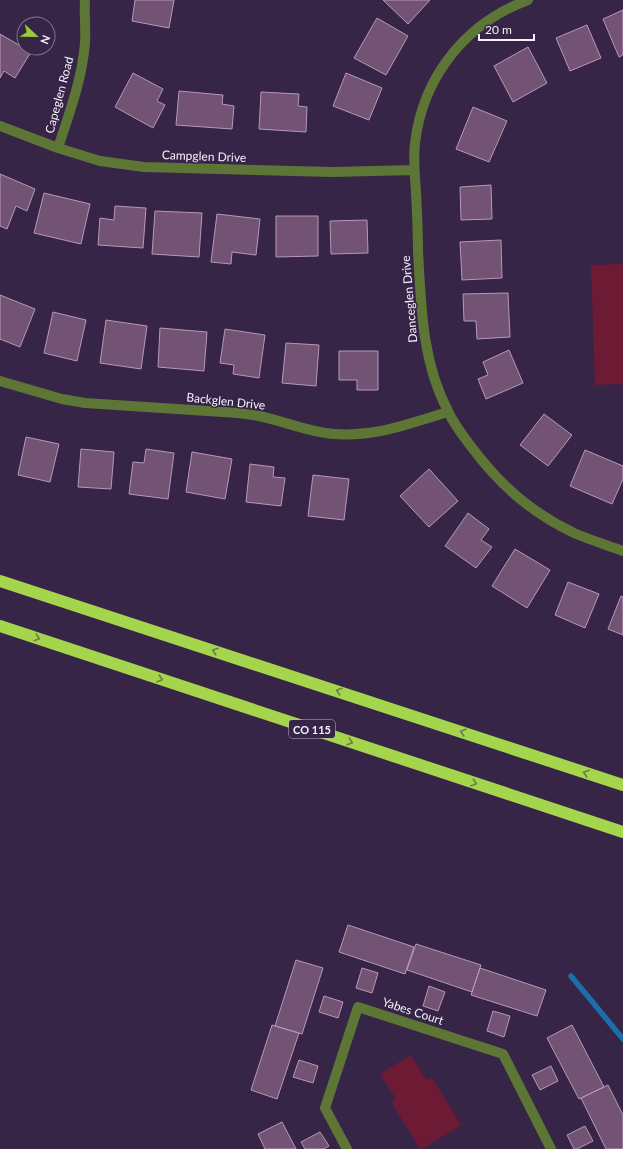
<svg xmlns="http://www.w3.org/2000/svg" width="623" height="1149" font-family="Lato,sans-serif">
<style>
.green{fill:#6d1a34}
.lines{fill:none;stroke-linecap:round;stroke-linejoin:round}
.stream{stroke:#1c6eab;stroke-width:5.5}
.building{fill:#725373;stroke:#ba97ba}
.minor{stroke:#5e7635;stroke-width:10}
.highway{stroke:#a5d44d;stroke-width:12}
.oneway{stroke:#6e7c4a}
.labels{text-anchor:middle;dominant-baseline:central;stroke-width:3;stroke-linejoin:round;paint-order:stroke}
.shield{fill:#362547;stroke:#bcb3c6;stroke-width:1}
.shield-label{font-size:11px;font-weight:bold;fill:#f6f0fd}
.street-label{font-size:12px;fill:#f6f0fd;stroke:#362547}
</style>
<rect width="100%" height="100%" fill="#362547"/>
<path class="green" d="M623,264V384L595,385L591,265Z
M411,1055L426,1080L432,1077L461,1125L422,1149H420L391,1102L396,1099L380,1074Z"/>
<g class="lines">
<path class="stream" d="M571,976L623,1039"/>
</g>
<path class="building" d="M135,0H174L169,28L132,21Z
M383,0H430L408,24Z
M623,10V55L619,57L603,19Z
M377,18L408,36L386,75L354,58Z
M587,25L601,58L570,71L556,38Z
M0,34L31,52L15,78L4,71L0,78Z
M528,47L547,83L513,102L494,66Z
M133,73L163,89L157,101L165,105L153,128L115,107Z
M346,73L382,88L369,120L333,106Z
M179,91L223,95L222,104L234,106L232,129L176,125Z
M261,92L299,94L298,106L307,107L306,132L259,129Z
M473,107L507,121L489,162L456,149Z
M0,174L35,189L27,211L16,206L7,229L0,226Z
M491,185L492,219L461,220L460,187Z
M44,193L90,204L81,244L34,233Z
M115,206L146,208L143,248L98,245L100,218L114,220Z
M155,211L202,213L199,257L152,254Z
M217,214L260,219L256,255L232,252L231,264L211,262Z
M276,216H318V256L276,257Z
M367,220L368,253L331,254L330,221Z
M501,240L502,278L462,280L460,242Z
M508,293L510,337L477,339L476,321H464L463,294Z
M0,295L35,309L20,347L0,339Z
M53,312L86,320L77,361L44,353Z
M106,320L147,326L141,369L100,363Z
M160,328L207,332L204,371L158,367Z
M225,329L265,335L259,378L233,374L234,365L220,363Z
M286,343L319,345L316,386L282,383Z
M509,350L523,383L486,399L478,379L488,375L483,362Z
M339,351H378V390H357V380H339Z
M544,414L572,435L548,466L520,445Z
M26,437L59,444L50,482L18,475Z
M81,449L114,452L111,489L78,487Z
M146,449L174,453L168,499L129,494L133,462L144,463Z
M585,450L623,466V479L612,504L570,486Z
M192,452L232,459L225,499L186,492Z
M250,464L274,467L273,477L285,478L281,506L246,502Z
M429,469L458,501L429,527L400,496Z
M313,475L349,479L344,520L308,516Z
M468,513L489,529L481,540L492,547L476,568L445,546Z
M515,549L550,570L527,608L492,586Z
M568,582L599,594L585,628L555,615Z
M621,596L623,597V635L608,629Z
M348,925L414,947L405,974L339,952Z
M416,944L481,965L472,992L407,970Z
M296,960L323,968L302,1034L275,1026Z
M362,968L378,973L372,993L356,988Z
M480,968L546,990L537,1016L471,995Z
M429,986L445,992L438,1011L423,1006Z
M324,996L343,1002L338,1018L319,1012Z
M493,1011L510,1016L504,1037L487,1031Z
M272,1025L299,1033L277,1099L251,1090Z
M572,1025L604,1087L579,1099L547,1038Z
M299,1060L318,1066L313,1083L293,1077Z
M551,1066L558,1081L540,1090L532,1075Z
M608,1085L623,1115V1149H606L581,1098Z
M282,1122L296,1149H265L258,1134Z
M585,1126L593,1141L577,1149H574L567,1135Z
M320,1132L329,1146L324,1149H305L301,1142Z"/>
<g class="lines">
<path class="minor" d="M528,0C466,23 423,76 415,143C413,159 415,176 416,192C417,212 418,231 418,251C421,306 422,362 448,411C454,425 464,437 473,449C501,486 532,513 574,533C590,540 607,545 623,551
M0,126L58,148L100,161L144,167L333,172L414,170
M58,148C69,114 82,80 85,43C86,29 84,14 85,0
M0,381L62,399L85,403L238,413C245,414 252,415 259,416C284,421 308,432 334,434C376,437 408,424 448,412
M347,1149L325,1108L358,1007L503,1054L551,1149"/>
<path class="highway" d="M0,581L623,785
M0,626L623,832"/>
</g>
<defs><path id="oneway-chevron" d="M-2-3.5L2.5 0L-2 3.5" fill="none" stroke-width="1.6" stroke-linecap="round" stroke-linejoin="round"/></defs>
<g class="oneway">
<use href="#oneway-chevron" transform="translate(37 638) rotate(18)"/>
<use href="#oneway-chevron" transform="translate(215 651) rotate(-162)"/>
<use href="#oneway-chevron" transform="translate(160 679) rotate(18)"/>
<use href="#oneway-chevron" transform="translate(339 691) rotate(-162)"/>
<use href="#oneway-chevron" transform="translate(463 732) rotate(-162)"/>
<use href="#oneway-chevron" transform="translate(350 742) rotate(18)"/>
<use href="#oneway-chevron" transform="translate(586 773) rotate(-162)"/>
<use href="#oneway-chevron" transform="translate(474 783) rotate(18)"/>
</g>
<g class="labels">
<rect class="shield" x="289" y="720" width="46" height="18" rx="3"/>
<g class="shield-label">
<text x="312" y="729">CO 115</text>
</g>
<g class="street-label">
<text transform="translate(59 95) rotate(-75)">Capeglen Road</text>
<text transform="translate(204 156) rotate(2)">Campglen Drive</text>
<text transform="translate(409 299) rotate(-95)">Danceglen Drive</text>
<text transform="translate(226 401) rotate(6)">Backglen Drive</text>
<text transform="translate(413 1011) rotate(18)">Yabes Court</text>
</g>
</g>
<g transform="translate(36 36) rotate(112)"><circle r="19" fill="#362547" stroke="#837690"/>
<path d="M0-3L7 15L0 10L-7 15Z" fill="#9acb34"/>
<text y="-6" font-size="11" font-weight="bold" text-anchor="middle" fill="#f6f0fd">N</text>
</g>
<path d="M479 34v6h55v-6" fill="none" stroke="#f6f0fd" stroke-width="2"/>
<text x="485" y="34" font-size="12" fill="#f6f0fd" stroke="#362547" stroke-width="3" paint-order="stroke">20 m</text>
</svg>
